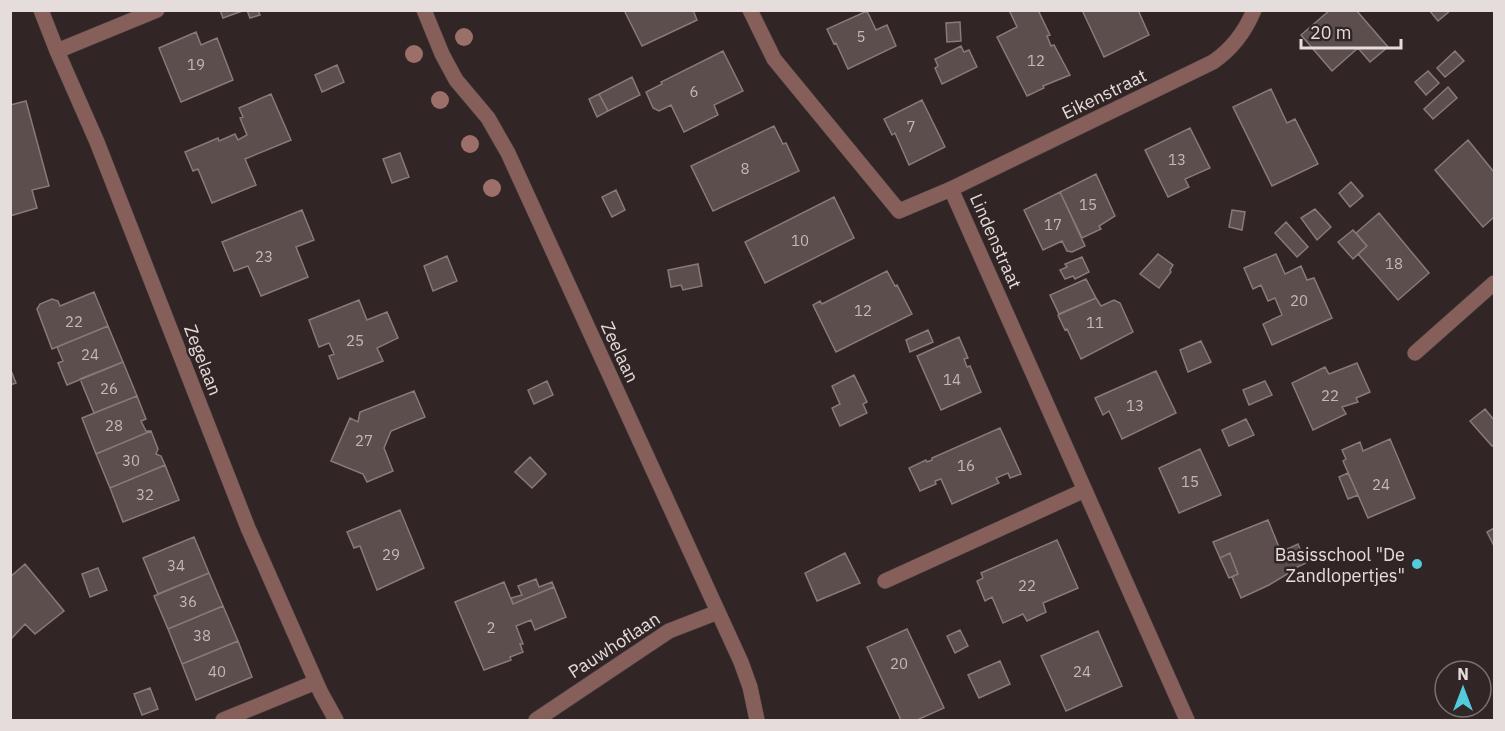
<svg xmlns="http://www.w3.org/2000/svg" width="1505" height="731" font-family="'IBM Plex Sans',sans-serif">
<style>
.building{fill:#5b4e4d;stroke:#887a78;stroke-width:1.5}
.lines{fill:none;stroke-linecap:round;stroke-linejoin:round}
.minor-casing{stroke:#4e4342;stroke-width:16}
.tertiary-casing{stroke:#4e4342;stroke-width:16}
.minor{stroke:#875f5a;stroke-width:15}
.tertiary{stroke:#875f5a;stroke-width:15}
.tree{fill:#9c6f69}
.poi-dot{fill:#53cbda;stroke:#312625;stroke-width:2}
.labels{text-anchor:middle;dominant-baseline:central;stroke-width:5;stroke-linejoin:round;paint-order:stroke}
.number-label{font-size:15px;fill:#c2b9b8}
.street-label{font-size:18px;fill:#e5dddc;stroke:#312625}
.poi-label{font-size:18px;fill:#e5dddc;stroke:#312625;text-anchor:end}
</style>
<rect width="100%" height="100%" fill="#312625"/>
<path class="building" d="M220,10H245L223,18Z
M247,10H258L260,15L250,18Z
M624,10H693L697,20L642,46Z
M1009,10H1038L1050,35L1047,36L1051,46L1054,45L1070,75L1043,86L1044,88L1027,96L997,37L1017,27Z
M1082,10H1138L1149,35L1104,57Z
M1330,10H1356L1388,47L1370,62L1358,48L1332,71L1301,35Z
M1429,10H1451L1438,21Z
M867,11L876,30L887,25L896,46L848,69L836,43L834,44L827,29Z
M960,22L961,41L947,42L946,23Z
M196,32L201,45L217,38L233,80L181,102L159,48Z
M961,46L964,52L969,50L977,67L942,84L935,68L938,66L935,59Z
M723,51L743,91L714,105L718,115L684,132L671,105L659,111L653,108L646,92L662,84L661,82Z
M1455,51L1464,61L1445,77L1437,68Z
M337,65L344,82L322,92L315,75Z
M1428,71L1439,83L1426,95L1415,82Z
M632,77L640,95L608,111L599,94Z
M1448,87L1457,98L1433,119L1424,109Z
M1271,89L1287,123L1295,119L1318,164L1272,186L1233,107Z
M271,94L291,140L245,159L256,185L212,203L198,169L193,171L185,152L218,138L219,141L235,134L238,140L247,135L240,118L243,117L239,108Z
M599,94L608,111L597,117L589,99Z
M922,100L945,147L909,165L895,133L892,135L884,119Z
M26,101L49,186L32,190L37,208L10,216V105Z
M774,126L783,144L786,143L799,171L713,211L691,166Z
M1190,128L1210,168L1185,179L1189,187L1168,197L1145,150Z
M1468,140L1494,172V217L1483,227L1435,170Z
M400,153L409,177L392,183L383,159Z
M1096,174L1115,216L1099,226L1101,229L1082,238L1060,192Z
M1351,182L1363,196L1350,207L1339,193Z
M616,190L625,210L612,217L602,197Z
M1060,192L1085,246L1072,252L1067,251L1062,241L1043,250L1024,210Z
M834,197L854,238L765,283L745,242Z
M1315,209L1331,227L1317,240L1301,218Z
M302,210L314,240L296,247L308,277L261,296L248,266L234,271L222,242Z
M1232,210L1245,212L1242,230L1229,227Z
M1379,213L1429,273L1398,300L1358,254L1367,246L1356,233Z
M1286,222L1308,247L1297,257L1275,233Z
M1353,230L1367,246L1353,259L1338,242Z
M1158,254L1173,265L1170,270L1171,272L1159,288L1140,274Z
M1276,254L1285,274L1301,266L1307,280L1314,278L1332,318L1272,345L1263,324L1282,315L1275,298L1268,301L1261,285L1253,289L1244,268Z
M447,256L457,281L433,291L424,266Z
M1082,257L1089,272L1075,279L1073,276L1065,279L1060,270L1067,267L1065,264Z
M698,264L702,286L683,290L681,285L671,287L668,270Z
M887,271L895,286L897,285L912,314L836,352L813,305L820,301L822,304Z
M1086,279L1096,298L1059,314L1050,295Z
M94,292L108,326L52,349L37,309L40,304L52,299L58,301L60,306Z
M1096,298L1101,306L1114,300L1120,303L1133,332L1081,359L1067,329L1065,330L1058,315Z
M359,300L367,320L387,312L398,338L377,348L383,361L338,379L329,356L334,354L329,343L319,347L309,320Z
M108,326L123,362L67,385L58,363L63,361L57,347Z
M928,330L933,342L910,352L906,340Z
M959,337L968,358L964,359L967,367L970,366L981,392L941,410L917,356Z
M1201,341L1211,362L1188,372L1180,350Z
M123,362L137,396L94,413L80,379Z
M1357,363L1370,392L1356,398L1358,402L1342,407L1346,414L1313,430L1292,383L1325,367L1329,374Z
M10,368L16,383L10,385Z
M1156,371L1176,413L1122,439L1109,411L1103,415L1095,398Z
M854,375L867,402L863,404L867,413L840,426L832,408L840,404L832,386Z
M547,381L553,395L534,404L528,390Z
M1265,381L1272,395L1249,405L1243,390Z
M414,391L425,417L391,431L384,448L393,471L367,482L363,474L331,461L350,418L358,422L360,412Z
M137,396L146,419L141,421L146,431H151L96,454L82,418Z
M1485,409L1494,420V445L1492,446L1470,421Z
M1246,419L1254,435L1229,446L1222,430Z
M1000,428L1021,474L1010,478L1008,473L996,478L999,483L952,504L941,479L935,481L936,484L920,491L909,468L926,460L927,462L932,460V458Z
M151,431L158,449L156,454L161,456L165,465L110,488L96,454Z
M1390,439L1415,498L1368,518L1343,461L1346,459L1342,450L1360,442L1363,451Z
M1200,449L1221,495L1179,513L1159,468Z
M530,457L546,474L532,488L515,472Z
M165,465L179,500L123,522L110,488Z
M1348,473L1358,495L1348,499L1339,477Z
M400,510L424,568L377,590L360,546L354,548L347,532Z
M1268,520L1281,552L1298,544L1306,563L1289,571V573L1269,585L1241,598L1232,577L1238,574L1230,553L1220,558L1213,542Z
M1494,528V546L1487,532Z
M194,537L209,573L158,594L143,558Z
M1057,540L1078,588L1043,603L1046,612L1027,621L1023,614L1003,623L992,597L985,601L977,581L983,578L981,573Z
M845,553L860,583L817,601L805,573Z
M1230,553L1238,574L1229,578L1220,558Z
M25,564L64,611L35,634L25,624L10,640V577Z
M98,568L107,590L90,597L82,574Z
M209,573L223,606L168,629L154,596Z
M536,579L539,587L552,582L554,587L513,604L511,598L522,595L518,586Z
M504,582L513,604L554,587L566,617L535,630L531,620L516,626L523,644H520L523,652L510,657L511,660L484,670L455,602Z
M223,606L238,641L182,664L168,629Z
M907,629L944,708L917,720H901L867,647Z
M960,630L968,646L955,653L947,636Z
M1098,631L1122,686L1066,711L1041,656Z
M238,641L252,677L196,700L182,664Z
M1000,661L1010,684L979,698L968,675Z
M150,688L158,709L142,715L134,694Z"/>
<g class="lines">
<defs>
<path id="minor" d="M41,10L57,51
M157,10L57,51L97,142L248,528L321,693L336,720
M750,10L774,59L899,211L951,189L1187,720
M951,189L1213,62C1232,49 1245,32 1254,10
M1415,353L1494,283
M885,581L1085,490
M223,720L316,682"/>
<path id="tertiary" d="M424,10L442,54L456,80L488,118L508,153L741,662L750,687L757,720
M536,720L669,631L718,612"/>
</defs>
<use href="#minor" class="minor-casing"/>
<use href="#tertiary" class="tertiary-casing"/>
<use href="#minor" class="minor"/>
<use href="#tertiary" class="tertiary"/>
</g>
<g class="tree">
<circle cx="464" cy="37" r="9"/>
<circle cx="414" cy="54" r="9"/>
<circle cx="440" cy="100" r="9"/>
<circle cx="470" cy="144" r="9"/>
<circle cx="492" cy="188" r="9"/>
</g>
<circle class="poi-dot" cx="1417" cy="564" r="6"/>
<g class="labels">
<g class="number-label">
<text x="861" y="36">5</text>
<text x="1036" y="60">12</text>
<text x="196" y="64">19</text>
<text x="694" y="91">6</text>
<text x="911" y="126">7</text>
<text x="1177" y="159">13</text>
<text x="745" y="168">8</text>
<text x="1088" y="204">15</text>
<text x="1053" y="224">17</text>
<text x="800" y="240">10</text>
<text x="264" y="256">23</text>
<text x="1394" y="263">18</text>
<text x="1299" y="300">20</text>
<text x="863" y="310">12</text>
<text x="74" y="321">22</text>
<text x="1095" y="322">11</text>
<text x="355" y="340">25</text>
<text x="90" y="354">24</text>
<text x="952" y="379">14</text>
<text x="109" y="388">26</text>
<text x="1330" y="395">22</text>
<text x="1135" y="405">13</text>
<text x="114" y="425">28</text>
<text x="364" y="440">27</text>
<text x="131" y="460">30</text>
<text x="966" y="465">16</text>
<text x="1190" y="481">15</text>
<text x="1381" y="484">24</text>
<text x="145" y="494">32</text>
<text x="391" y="554">29</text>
<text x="176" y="565">34</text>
<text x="1027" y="585">22</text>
<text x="188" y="601">36</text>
<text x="491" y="627">2</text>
<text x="202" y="635">38</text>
<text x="899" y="663">20</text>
<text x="217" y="671">40</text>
<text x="1082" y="671">24</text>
</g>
<g class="street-label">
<text transform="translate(1104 94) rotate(-26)">Eikenstraat</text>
<text transform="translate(996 241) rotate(66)">Lindenstraat</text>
<text transform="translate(620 352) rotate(65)">Zeelaan</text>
<text transform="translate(203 360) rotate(69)">Zegelaan</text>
<text transform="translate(614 645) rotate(-33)">Pauwhoflaan</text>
</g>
<g class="poi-label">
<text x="1405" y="554">Basisschool "De<tspan x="1405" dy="21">Zandlopertjes"</tspan></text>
</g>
</g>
<rect width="1505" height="731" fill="none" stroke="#e5dddc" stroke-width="24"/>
<g transform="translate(1463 689)"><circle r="28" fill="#312625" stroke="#796f6e" stroke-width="1.5"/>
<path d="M0-4.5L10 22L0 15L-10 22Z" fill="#53cbda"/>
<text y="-9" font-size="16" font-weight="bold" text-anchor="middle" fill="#e5dddc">N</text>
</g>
<path d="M1301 39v9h100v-9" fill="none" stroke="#e5dddc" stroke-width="3"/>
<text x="1310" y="39" font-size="18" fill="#e5dddc" stroke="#312625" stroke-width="4.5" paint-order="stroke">20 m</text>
</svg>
